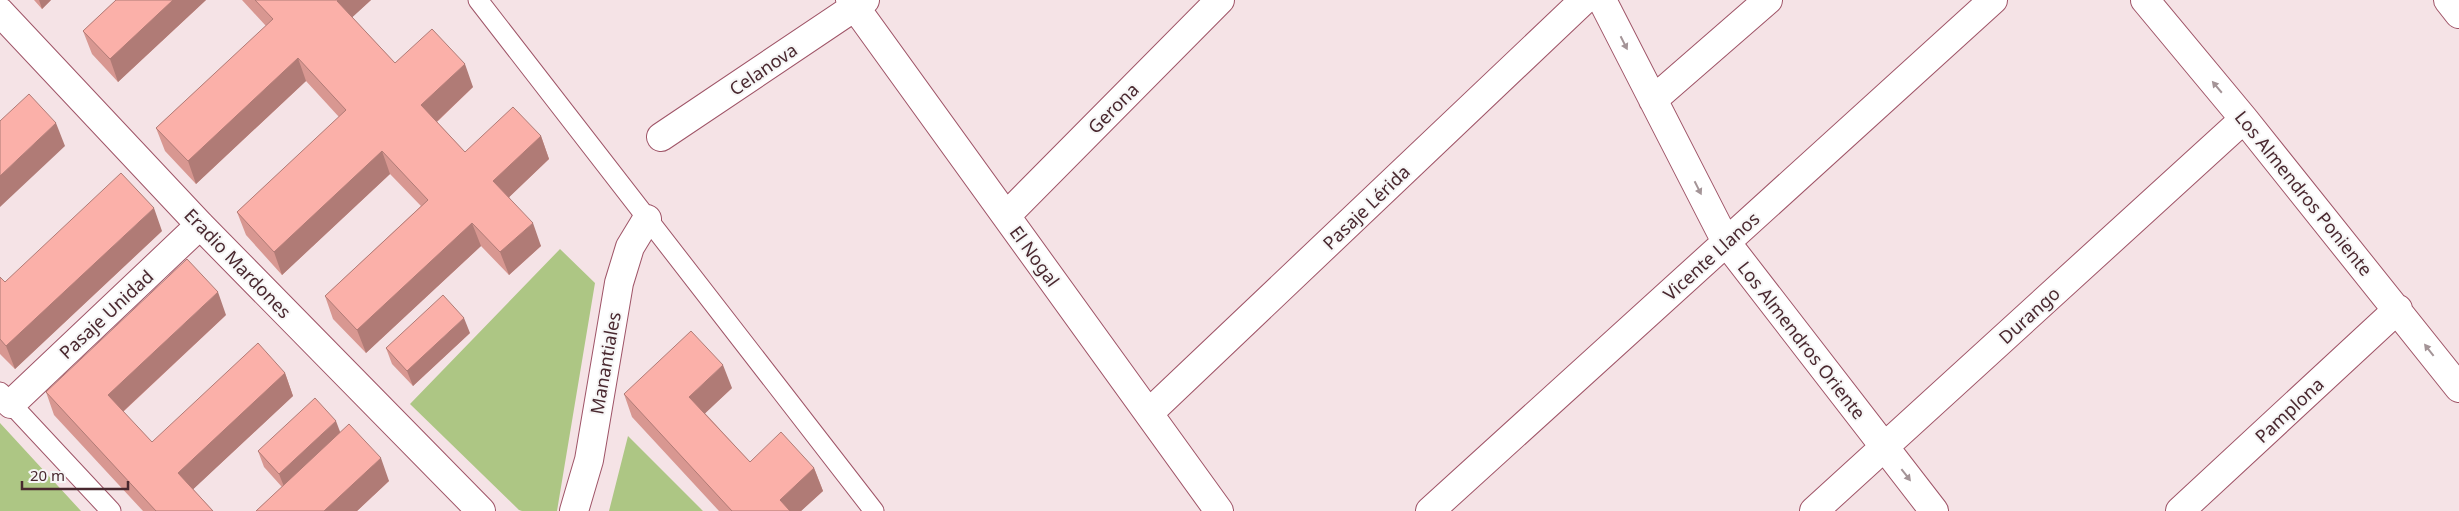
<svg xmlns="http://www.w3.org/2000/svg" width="2459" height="511" font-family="'Noto Sans',sans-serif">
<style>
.green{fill:#adc684}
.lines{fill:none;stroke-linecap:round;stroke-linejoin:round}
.lane-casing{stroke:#9f5467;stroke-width:21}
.street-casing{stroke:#9f5467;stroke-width:30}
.lane{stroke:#fff;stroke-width:19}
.street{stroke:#fff;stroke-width:28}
.wall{fill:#d89791}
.shaded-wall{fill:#b07b76}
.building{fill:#fbb0a9;stroke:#b07b76}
.oneway{fill:#a49497}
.labels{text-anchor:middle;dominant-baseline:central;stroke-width:4;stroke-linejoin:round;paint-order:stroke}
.street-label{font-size:18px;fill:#49282f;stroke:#f6f6f6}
</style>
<rect width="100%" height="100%" fill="#f5e3e6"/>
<path class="green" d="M560,249L595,283L557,511H522L519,510L410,404Z
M0,423L81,511H0Z
M628,436L703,511H609Z"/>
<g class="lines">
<defs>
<path id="lane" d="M478,0L874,511
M0,392L111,511"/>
<path id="street" d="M850,0L1219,511
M1602,0L1726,242L1934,511
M2145,0L2244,119L2459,388
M2448,0L2459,14
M0,12L200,225L481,511
M1653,100L1768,0
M661,137L865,0
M1006,216L1220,0
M11,404L200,225
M1149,413L1584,0
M574,511L589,460L619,283L630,247L647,219
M1430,511L1993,0
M1814,511L2244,119
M2180,511L2398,309"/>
</defs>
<use href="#lane" class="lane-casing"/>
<use href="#street" class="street-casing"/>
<use href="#lane" class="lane"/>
<use href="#street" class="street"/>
</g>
<path class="wall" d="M34,0H51L42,9Z
M116,0H206L118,82L92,54L83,31Z
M242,0H371L352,17L395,63L473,87L437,122L465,152L541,136L549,159L509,197L541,246L509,275L481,246L366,353L333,319L325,296L421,206L390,174L282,275L246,235L237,212L339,117L306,81L196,184L165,151L156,128L266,26Z
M162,231L15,369L0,354V277L5,282Z
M226,315L123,412L152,442L285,373L293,396L193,489L213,511H143L54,415L46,392Z
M470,333L413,386L392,364L386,348Z
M732,388L705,413L750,462L814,468L823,491L801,511H719L632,417L624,394Z
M340,432L389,481L357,511H256L282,487L264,467L258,451Z"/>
<path class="shaded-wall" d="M39,0H51L42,9Z
M173,0H206L118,82L110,59Z
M338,0H371L345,24L337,1Z
M298,58L306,81L196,184L188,161Z
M465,64L473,87L430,128L421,105Z
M56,123L65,146L0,207V176Z
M541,136L549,159L502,204L493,181Z
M382,151L390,174L282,275L274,252Z
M154,208L162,231L15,369L6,346Z
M472,223L481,246L366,353L357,330Z
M533,223L541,246L509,275L500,252Z
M218,292L226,315L116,418L108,395Z
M464,318L470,333L413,386L407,371Z
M723,365L732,388L698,420L689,397Z
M285,373L293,396L186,496L178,473Z
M336,421L342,437L285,489L279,474Z
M381,458L389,481L357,511H324Z
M814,468L823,491L801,511H784L780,500Z"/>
<path class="building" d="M116,0H173L110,59L83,31Z
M255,0H338L337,1L395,63L432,29L465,64L421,105L465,152L513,107L541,136L493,181L533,223L500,252L472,223L357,330L325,296L428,200L382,151L274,252L237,212L346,110L298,58L188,161L156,128L273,19Z
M29,94L56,123L0,176V121Z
M121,173L154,208L6,346L0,339V277L5,282Z
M187,259L218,292L108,395L152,442L258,343L285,373L178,473L213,511H156L46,392Z
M443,295L464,318L407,371L386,348Z
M691,331L723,365L689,397L750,462L781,432L814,468L780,500L790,511H732L624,394Z
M315,398L336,421L279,474L258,451Z
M349,424L381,458L324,511H256Z"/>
<defs><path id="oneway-solid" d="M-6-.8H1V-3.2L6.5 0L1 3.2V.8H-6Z" transform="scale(1.25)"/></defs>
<g class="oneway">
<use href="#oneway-solid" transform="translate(1624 43) rotate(63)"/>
<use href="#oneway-solid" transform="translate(2217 87) rotate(-130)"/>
<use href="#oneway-solid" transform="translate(1698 188) rotate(63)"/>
<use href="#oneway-solid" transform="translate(2429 350) rotate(-128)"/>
<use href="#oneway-solid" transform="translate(1906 475) rotate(52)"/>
</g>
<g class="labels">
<g class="street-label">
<text transform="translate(763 69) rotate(-34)">Celanova</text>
<text transform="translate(1113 108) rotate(-45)">Gerona</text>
<text transform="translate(2304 193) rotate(51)">Los Almendros Poniente</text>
<text transform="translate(1366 207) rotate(-44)">Pasaje Lérida</text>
<text transform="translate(1035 256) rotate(54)">El Nogal</text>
<text transform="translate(1711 256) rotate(-42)">Vicente Llanos</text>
<text transform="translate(238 263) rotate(46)">Eradio Mardones</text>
<text transform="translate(106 314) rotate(-43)">Pasaje Unidad</text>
<text transform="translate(2029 315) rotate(-42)">Durango</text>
<text transform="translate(1802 340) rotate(52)">Los Almendros Oriente</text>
<text transform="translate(605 363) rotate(-80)">Manantiales</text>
<text transform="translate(2289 410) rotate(-43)">Pamplona</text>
</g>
</g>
<path d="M22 481v8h106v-8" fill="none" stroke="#49282f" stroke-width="2.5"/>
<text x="30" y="481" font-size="15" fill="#49282f" stroke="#f6f6f6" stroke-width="4" paint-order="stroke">20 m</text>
</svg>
